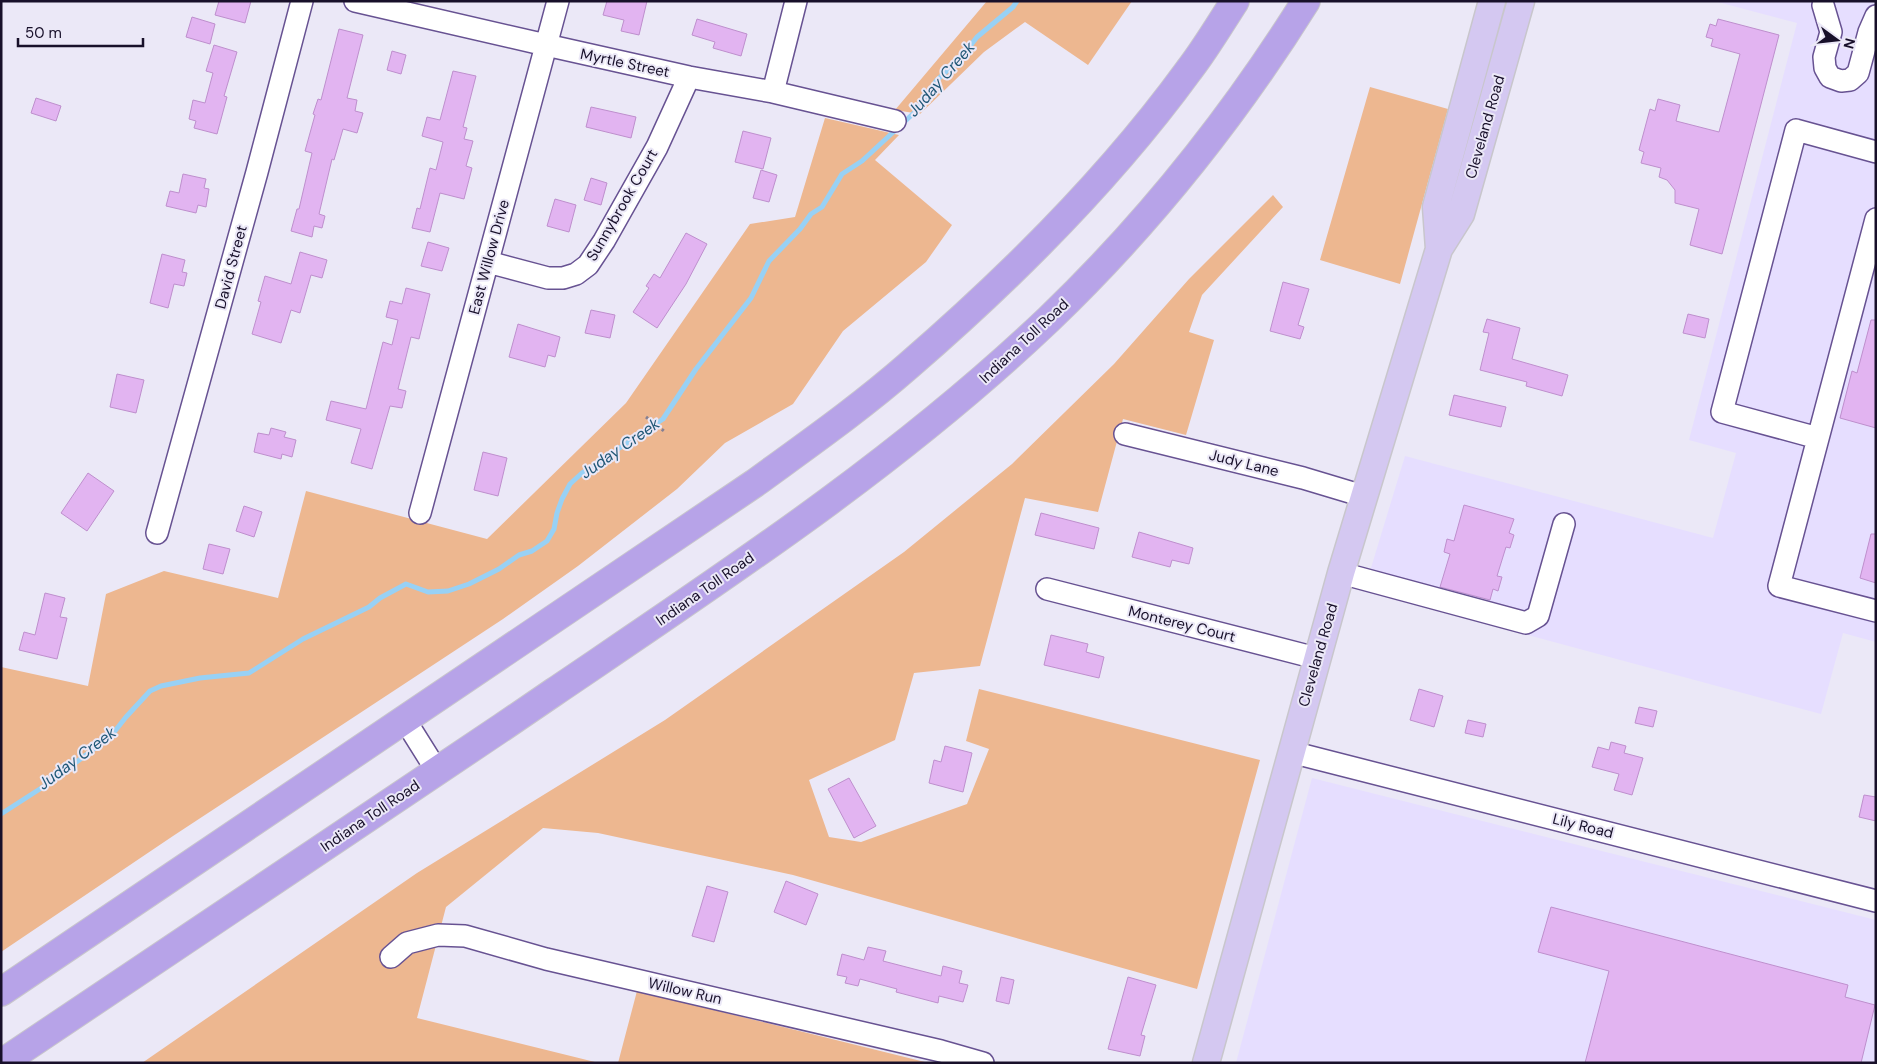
<svg xmlns="http://www.w3.org/2000/svg" width="1877" height="1064" font-family="'DM Sans',sans-serif">
<style>
.built{fill:#e6deff}
.green{fill:#edb790}
.lines{fill:none;stroke-linecap:round;stroke-linejoin:round}
.stream{stroke:#98d1f5;stroke-width:5}
.building{fill:#e2b4f1;stroke:#be8fcd}
.minor-casing{stroke:#675292;stroke-width:24}
.major-casing{stroke:#c8c6cc;stroke-width:29}
.highway-casing{stroke:#c8c6cc;stroke-width:30}
.path{stroke:#858094;stroke-width:3;stroke-dasharray:2.5 2.5;stroke-linecap:butt}
.minor{stroke:#fff;stroke-width:21}
.major{stroke:#d4c8f1;stroke-width:26}
.highway{stroke:#b7a3e8;stroke-width:28}
.labels{text-anchor:middle;dominant-baseline:central;stroke-width:4;stroke-linejoin:round;paint-order:stroke}
.street-label{font-size:15px;fill:#18102a;stroke:#ebe8f7}
.water-label{font-size:16px;font-style:italic;fill:#215877;stroke:#ebe8f7}
</style>
<rect width="100%" height="100%" fill="#ebe8f7"/>
<path class="built" d="M1714,1H1876V642L1843,633L1821,714L1364,591L1405,456L1713,538L1736,453L1689,440L1797,23Z
M1312,778L1876,920V1063H1236Z"/>
<path class="green" d="M987,1H1132L1088,65L1025,22L984,52L920,114L895,110Z
M1370,87L1448,109L1400,284L1320,260Z
M825,118L899,135L875,160L952,225L926,262L843,331L793,404L725,443L677,489L578,566L503,619L173,836L1,952V667L88,686L106,594L164,571L278,598L306,491L487,539L626,403L750,224L795,217Z
M1273,195L1283,207L1202,295L1189,332L1214,340L1186,435L1123,419L1098,512L1025,498L980,666L914,673L895,740L809,780L829,837L861,842L967,804L989,749L966,741L979,689L1260,760L1197,989L793,875L598,833L543,828L446,907L417,1018L599,1063H142L417,873L665,720L904,552L1012,464L1114,364L1189,279Z
M637,991L929,1063H618Z"/>
<g class="lines">
<path class="stream" d="M1,814L46,785L111,736L126,717L150,691L161,686L200,678L249,673L303,639L369,607L380,598L406,584L428,592L448,591L469,584L499,569L519,555L532,551L547,541L554,529L557,513L562,499L570,484L582,473L611,457L618,449L663,419L696,369L751,298L769,261L800,229L811,214L822,207L842,174L862,161L916,111L937,80L960,59L977,37L1013,7L1017,1"/>
</g>
<path class="building" d="M219,1H251L245,23L215,15Z
M607,1H647L639,35L621,31L624,20L603,15Z
M192,17L215,24L210,44L186,37Z
M697,19L747,34L741,56L713,48L715,42L692,35Z
M1718,19L1779,35L1722,254L1690,245L1699,209L1675,203V190L1667,180L1659,177L1661,168L1641,163L1644,152L1639,150L1650,109L1655,111L1658,99L1680,105L1676,121L1719,132L1740,54L1711,46L1713,39L1706,37L1710,24L1716,26Z
M339,29L363,35L347,98L357,100L355,111L363,113L357,133L343,129L334,160L332,159L319,214L325,216L322,228L314,226L312,237L291,231L297,209H299L312,153L305,151L315,115L313,114L318,99L321,100Z
M214,45L237,52L224,96L227,97L217,134L194,128L196,121L189,119L193,100L205,103L213,73L206,71Z
M392,51L406,55L401,74L387,70Z
M453,71L476,76L463,127L467,128L464,139L473,141L466,166L472,168L464,199L440,193L430,232L412,228L417,208L420,209L430,168L436,170L443,142L422,136L427,117L440,120Z
M36,98L61,106L56,121L31,113Z
M591,107L636,117L631,138L586,127Z
M743,131L771,138L763,169L735,162Z
M761,170L777,175L769,202L753,198Z
M183,174L206,179L204,188L209,189L206,207L198,205L196,213L166,206L170,191L179,193Z
M591,178L607,183L601,205L584,200Z
M555,199L576,205L569,232L547,226Z
M686,233L707,244L686,284L657,328L633,312L649,288L646,286L654,274L660,278Z
M428,242L449,248L442,271L421,266Z
M300,252L327,260L322,278L311,275L300,313L291,310L281,343L252,334L261,302L258,301L265,276L291,284Z
M162,254L185,260L182,272L187,273L184,286L174,284L168,308L150,303Z
M1283,282L1309,289L1298,325L1304,327L1300,339L1270,331Z
M406,288L430,294L419,339L411,337L398,389L406,391L402,408L390,406L372,469L351,463L361,429L326,420L331,401L366,409L383,342L392,345L398,320L386,317L390,301L402,304Z
M591,310L615,315L610,338L585,333Z
M1688,314L1709,319L1705,338L1683,333Z
M1487,319L1520,328L1512,359L1568,375L1562,396L1526,386L1527,382L1480,370L1489,333L1483,332Z
M1871,320H1876V428L1840,418L1852,371L1857,373Z
M518,324L560,337L555,357L548,355L545,367L509,357Z
M117,374L144,380L136,413L110,407Z
M1454,395L1506,407L1501,427L1449,415Z
M271,428L286,432L284,437L296,440L292,457L282,454L281,459L254,452L258,433L269,435Z
M483,452L507,458L498,496L474,490Z
M88,473L114,491L87,531L61,513Z
M1464,505L1514,519L1509,533L1514,535L1510,548L1506,547L1497,576L1502,577L1498,591L1493,589L1490,600L1440,587L1450,554L1444,552L1447,539L1454,541Z
M244,506L262,512L254,537L236,531Z
M1041,513L1099,528L1094,549L1035,535Z
M1139,532L1193,548L1189,564L1172,560L1170,567L1132,557Z
M1871,534H1876V583L1860,578Z
M209,544L230,549L223,574L203,569Z
M45,593L65,598L60,617L67,618L57,659L19,650L24,632L35,635Z
M1051,635L1088,644L1086,652L1104,657L1099,678L1044,665Z
M1419,689L1443,696L1434,727L1410,720Z
M1639,707L1657,711L1653,727L1635,723Z
M1468,720L1486,724L1483,737L1465,733Z
M1611,742L1626,746L1624,753L1643,758L1632,795L1614,790L1619,774L1592,767L1598,747L1609,750Z
M945,746L972,753L963,792L929,783L934,760L941,762Z
M849,778L876,826L854,838L828,789Z
M1864,795L1876,797V821L1859,817Z
M786,881L818,894L806,925L774,912Z
M707,886L728,892L714,942L692,936Z
M1551,907L1848,985L1845,997L1875,1005L1861,1063H1585L1609,971L1538,952Z
M868,947L886,951L883,961L941,976L943,966L962,971L959,983L968,985L963,1002L939,996L938,1003L896,992L897,989L860,979L858,986L845,983L847,977L837,975L842,954L864,960Z
M1001,977L1014,980L1009,1004L996,1001Z
M1128,977L1156,985L1141,1035L1145,1036L1140,1056L1108,1049Z"/>
<g class="lines">
<defs>
<path id="minor" d="M355,1L546,45L689,77L773,92L895,121
M1823,5L1831,32L1824,57L1825,68L1830,77L1841,81L1850,80L1858,73L1869,32L1876,16
M773,92L796,1
M1876,219L1779,586L1876,611
M488,262L548,278H563L576,274L588,265L604,241L657,147L689,77
M1125,434L1303,478L1363,496
M1818,438L1722,412L1796,130L1876,152
M420,513L558,1
M157,533L257,172L302,1
M1341,573L1526,623L1538,616L1564,524
M1047,589L1316,658
M405,720L437,771
M1291,752L1876,901
M391,957L407,943L438,935L465,936L546,959L941,1051L983,1063"/>
<path id="major" d="M1439,249L1436,207L1492,1
M1206,1063L1341,573L1439,249L1461,214L1521,1"/>
<path id="highway" d="M1,992L755,483C807,445 860,408 908,366C1011,277 1109,180 1189,70C1206,48 1220,24 1235,1
M2,1063C186,939 371,817 554,692C725,576 899,462 1049,319C1147,225 1234,116 1306,1"/>
</defs>
<use href="#minor" class="minor-casing"/>
<use href="#major" class="major-casing"/>
<use href="#highway" class="highway-casing"/>
<path class="path" d="M646,417L664,431"/>
<use href="#minor" class="minor"/>
<use href="#major" class="major"/>
<use href="#highway" class="highway"/>
</g>
<g class="labels">
<g class="street-label">
<text transform="translate(625 63) rotate(12)">Myrtle Street</text>
<text transform="translate(1485 127) rotate(-74)">Cleveland Road</text>
<text transform="translate(622 205) rotate(-60)">Sunnybrook Court</text>
<text transform="translate(489 257) rotate(-75)">East Willow Drive</text>
<text transform="translate(231 267) rotate(-75)">David Street</text>
<text transform="translate(1024 341) rotate(-43)">Indiana Toll Road</text>
<text transform="translate(1244 463) rotate(14)">Judy Lane</text>
<text transform="translate(705 589) rotate(-35)">Indiana Toll Road</text>
<text transform="translate(1182 624) rotate(14)">Monterey Court</text>
<text transform="translate(1318 655) rotate(-74)">Cleveland Road</text>
<text transform="translate(370 816) rotate(-34)">Indiana Toll Road</text>
<text transform="translate(1583 826) rotate(14)">Lily Road</text>
<text transform="translate(685 991) rotate(13)">Willow Run</text>
</g>
<g class="water-label">
<text transform="translate(941 79) rotate(-49)">Juday Creek</text>
<text transform="translate(620 448) rotate(-35)">Juday Creek</text>
<text transform="translate(77 758) rotate(-37)">Juday Creek</text>
</g>
</g>
<rect width="1877" height="1064" fill="none" stroke="#18102a" stroke-width="5"/>
<g transform="translate(1837 40) rotate(105)" stroke="#ebe8f7" stroke-width="4" paint-order="stroke">
<path d="M0-4L9 19L0 12L-9 19Z" fill="#18102a"/>
<text y="-8" font-size="14" font-weight="bold" text-anchor="middle" fill="#18102a">N</text>
</g>
<path d="M18 38v8h125v-8" fill="none" stroke="#18102a" stroke-width="2.5"/>
<text x="25" y="38" font-size="15" fill="#18102a" stroke="#ebe8f7" stroke-width="4" paint-order="stroke">50 m</text>
</svg>
